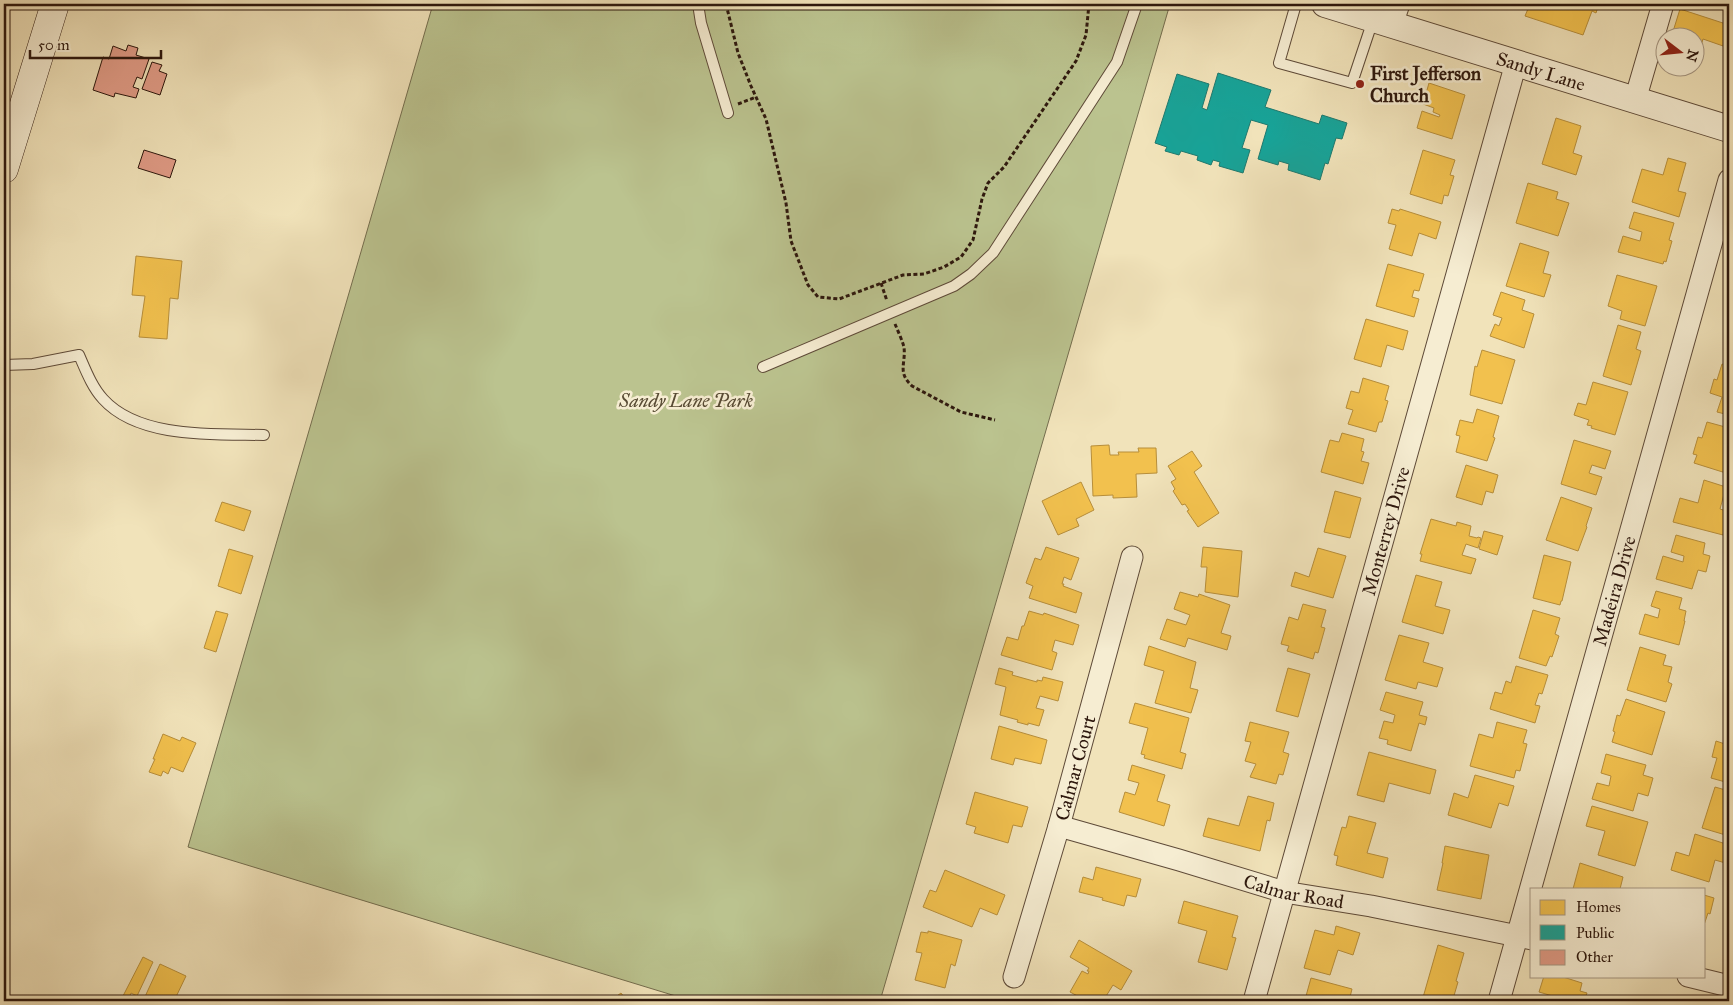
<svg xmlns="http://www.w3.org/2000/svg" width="1733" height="1005" font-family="'IM FELL Great Primer',serif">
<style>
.green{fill:#bbc38f;stroke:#746d4e}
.homes{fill:#f2c14e;stroke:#b78e3a}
.public{fill:#17a398;stroke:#1e796e}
.building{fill:#e09b86;stroke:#2d170d}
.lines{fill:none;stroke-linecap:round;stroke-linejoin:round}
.service-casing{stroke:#5e4a38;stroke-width:12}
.minor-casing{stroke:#5e4a38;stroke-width:23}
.tertiary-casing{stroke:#5e4a38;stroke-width:28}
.secondary-casing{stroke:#2d170d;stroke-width:29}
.path{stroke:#2d170d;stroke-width:3;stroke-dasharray:4 2.5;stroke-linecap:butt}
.service{stroke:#f6edd2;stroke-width:10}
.minor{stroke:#f6edd2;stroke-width:21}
.tertiary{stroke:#f6edd2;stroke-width:26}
.secondary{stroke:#f6edd2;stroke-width:28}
.poi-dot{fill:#8f2418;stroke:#f6edd2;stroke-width:2}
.labels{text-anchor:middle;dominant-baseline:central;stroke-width:5;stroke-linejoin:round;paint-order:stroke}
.street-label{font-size:19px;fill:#2d170d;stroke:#f6edd2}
.poi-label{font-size:19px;font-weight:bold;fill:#2d170d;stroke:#f6edd2;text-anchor:start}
.park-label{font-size:19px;font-style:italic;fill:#584b34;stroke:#f6edd2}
</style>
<rect width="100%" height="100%" fill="#f1e3ba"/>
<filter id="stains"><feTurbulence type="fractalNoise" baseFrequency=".004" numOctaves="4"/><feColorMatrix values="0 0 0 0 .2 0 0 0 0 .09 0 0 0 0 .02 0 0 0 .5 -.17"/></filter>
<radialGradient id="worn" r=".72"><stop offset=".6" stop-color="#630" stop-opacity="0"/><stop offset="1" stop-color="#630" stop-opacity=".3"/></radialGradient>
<path class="green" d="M433,4H1170L880,1001H692L188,847Z"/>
<path class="homes" d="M1530,4L1552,5V4H1599L1596,13L1592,11L1583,35L1525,16Z
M1680,9L1729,25V38L1726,47L1703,39L1696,62V38H1671Z
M1429,83L1465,95L1452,139L1417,128L1422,111L1439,117L1440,115L1433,112L1434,108L1423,104Z
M1556,118L1581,126L1573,153L1582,156L1576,175L1542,164Z
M1423,150L1455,160L1450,175L1454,176L1448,196L1444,195L1442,204L1410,194Z
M1668,158L1686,163L1678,191L1686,193L1679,217L1632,202L1642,169L1663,175Z
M1528,183L1558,192L1556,199L1569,203L1558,236L1516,223Z
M1392,209L1399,211L1400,209L1441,222L1436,239L1419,233L1412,256L1389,249L1396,225L1388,223Z
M1634,212L1674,223L1669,240L1672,241L1666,262L1664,261L1663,264L1618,252L1623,236L1640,241L1642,232L1629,228Z
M1520,243L1549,252L1543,273L1551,275L1544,297L1506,286Z
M136,256L182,261L178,299L170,298L167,339L139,337L145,296L132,295Z
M1388,264L1424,274L1419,291L1414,290L1412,297L1419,299L1414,317L1376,306Z
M1617,275L1657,286L1645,326L1620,319L1622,311L1608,306Z
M1501,292L1525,300L1522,310L1534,314L1524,348L1490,336L1495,324L1499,326L1502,318L1493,315Z
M1366,319L1408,331L1403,350L1387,345L1381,367L1354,359Z
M1618,325L1641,332L1636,349L1641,351L1631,385L1603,376Z
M1482,350L1515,360L1502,404L1470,395L1475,366L1477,367Z
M1722,364L1729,366V415L1717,412L1722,397L1710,393L1714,379L1717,380Z
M1363,378L1389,386L1385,400L1388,401L1382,422H1379L1376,432L1348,424L1353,410L1346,408L1351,391L1359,393Z
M1593,382L1628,392L1615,435L1591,428L1592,426L1587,425L1589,420L1574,415L1578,403L1586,405Z
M1477,409L1499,416L1493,437L1495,438L1487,461L1456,452L1460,436L1456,435L1460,420L1473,423Z
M1707,422L1729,428V452L1728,451L1727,455L1729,456V474L1694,463L1697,455L1693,454L1698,437L1702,438Z
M1342,433L1364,439L1361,451L1364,452L1361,461L1369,463L1363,484L1321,472L1330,440L1339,442Z
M1574,440L1611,451L1605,469L1592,465L1589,473L1602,477L1596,495L1561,484Z
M1109,445L1110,455H1119L1118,452H1139L1138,448H1156L1157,473L1136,474L1137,497L1113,498V495L1093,496L1091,446Z
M1192,451L1202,466L1194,472L1219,513L1198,527L1187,511L1189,510L1185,504L1182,505L1173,491L1175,489L1171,482L1176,479L1168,466Z
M1466,465L1498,475L1493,493L1486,491L1482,505L1456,497Z
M1704,480L1726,487L1720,509L1729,512L1723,535L1673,522L1680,498L1698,503Z
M1081,482L1094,510L1076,519L1079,526L1058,535L1042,501Z
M1335,491L1361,498L1350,538L1324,532Z
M1561,497L1592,508L1586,526L1587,527L1578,551L1546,540Z
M222,502L251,511L244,531L215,521Z
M1431,519L1456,526L1457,522L1471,526L1469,536L1477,538L1478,537L1481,538L1478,548L1466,544L1462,555L1476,559L1471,574L1420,561L1422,554H1420Z
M1484,531L1503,536L1497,555L1479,549Z
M1676,535L1705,543L1703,554L1710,556L1706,572L1698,570L1692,589L1656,579L1663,556L1683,562L1684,556L1671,552Z
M1046,547L1079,558L1071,580L1064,577L1062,584H1064L1063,586L1082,593L1076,613L1029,598L1033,586L1026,583L1035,558L1041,560Z
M1203,547L1242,551L1238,597L1205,592L1207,567H1201Z
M1318,548L1346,556L1333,598L1291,586L1295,572L1309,577Z
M229,549L253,556L241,594L218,586Z
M1544,555L1571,562L1562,601H1561L1560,605L1533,598Z
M1416,575L1442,582L1435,606L1450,610L1443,634L1402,622Z
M1656,591L1682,598L1679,609L1686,611L1684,621H1685L1679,645L1639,634L1645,614L1658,618L1660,609L1651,606Z
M1180,592L1198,597L1199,594L1230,605L1221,633L1231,636L1227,650L1188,638L1185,647L1160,639L1167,619L1186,625L1190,615L1174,609Z
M1303,604L1326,610L1321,627L1325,628L1318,653L1315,652L1313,659L1287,651L1289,646L1281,644L1289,617L1298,620Z
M1533,610L1560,618L1555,634L1559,636L1552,657L1550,656L1546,666L1519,658Z
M216,611L228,614L216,652L204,648Z
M1029,611L1043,615L1044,613L1079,625L1073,645L1055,640L1052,651L1057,653L1052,670L1001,655L1007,637L1018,640L1022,626H1024Z
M1399,635L1429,643L1423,662L1443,668L1437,687L1418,682L1416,689L1385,680Z
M1149,646L1196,662L1190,688L1198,690L1191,713L1155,703L1164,671L1144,665Z
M1640,647L1666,655L1663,665L1672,667L1668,682L1672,684L1666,702L1627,690Z
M1516,666L1548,675L1542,694L1539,693L1535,705L1540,706L1535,723L1490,709L1495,692L1502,694L1506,681L1511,683Z
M999,668L1013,672L1012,675L1037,682V680L1042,681L1043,677L1063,682L1058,701L1040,696L1036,708L1044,710L1039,726L1028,723V725L1017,722L1018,720L1000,715L1006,687L995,684Z
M1288,668L1310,674L1298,717L1276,711Z
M1386,692L1423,702L1419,715L1427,717L1425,725L1419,723L1411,751L1387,744L1388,740L1379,738L1384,721L1393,723L1395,715L1380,710Z
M1626,699L1665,712L1652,755L1612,742L1615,732L1613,731L1617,715L1620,716Z
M1135,703L1189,718L1180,752L1186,754L1182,769L1144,758L1145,755L1141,754L1148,728L1129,723Z
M1250,722L1289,732L1283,752L1289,754L1283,775L1279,774L1276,784L1250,777L1256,764L1245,761L1251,742L1245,741Z
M1497,722L1527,730L1523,743L1527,744L1520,771L1516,770L1514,778L1470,766L1479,734L1493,738Z
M999,726L1047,740L1041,764L1015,758L1013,765L991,759Z
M163,734L180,741L182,737L196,743L183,772L171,767L168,774L163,771L161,776L149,772L155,759H153Z
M1727,737L1729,738V783L1711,778L1717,758L1712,757L1716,741L1725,744Z
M1369,752L1436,770L1430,794L1389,783L1384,802L1357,795Z
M1606,754L1646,765L1643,775L1653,778L1648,796L1638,793L1633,811L1592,799L1597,783L1609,786L1611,776L1601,773Z
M1132,765L1165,775L1157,801L1170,805L1164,826L1119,812L1125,792L1135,795L1139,783L1128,780Z
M1475,775L1514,786L1508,806L1499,803L1491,828L1448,815L1454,793L1468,798Z
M1715,787L1729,791V836L1702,828Z
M975,792L1028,807L1022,827L1013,825L1008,843L974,833L976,827L966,824Z
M1248,796L1274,803L1270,821L1267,820L1260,851L1203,836L1208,818L1239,826Z
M1592,806L1648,822L1635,866L1598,855L1605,831L1586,826Z
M1349,816L1376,823L1367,853L1388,858L1383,878L1336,865L1338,856L1334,855L1342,827L1346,828Z
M1695,834L1729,845V864L1715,860L1709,882L1671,870L1676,852L1689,856Z
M1445,846L1489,855L1481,899L1437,890L1443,863H1442Z
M1580,863L1623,877L1620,889H1573Z
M1096,867L1141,879L1136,897L1127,895L1124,906L1102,900L1103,898L1079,892L1083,877L1093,880Z
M945,870L1005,895L997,915L980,908L972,927L923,907L930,890L936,892Z
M1704,895L1714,898L1710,914L1708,913L1704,925Z
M1184,901L1238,916L1232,937L1236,938L1227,970L1198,962L1207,931L1178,923Z
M1336,926L1360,933L1353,955L1338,950L1330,975L1304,968L1315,930L1334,935Z
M928,931L962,940L955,966L951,964L945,988L915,980L922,953L916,952L921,932L928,933Z
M1079,940L1132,971L1121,990L1113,985L1103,1001H1087L1070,992L1082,971L1088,974L1089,971H1087L1089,968L1070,957Z
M1438,945L1464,953L1456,981L1458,982L1453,999L1451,998L1450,1001H1422Z
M143,957L153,962L137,996L131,993L129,998L123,996Z
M160,964L186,976L174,1001H143Z
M1544,976H1560L1582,983L1580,991L1587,993L1584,1001H1555L1556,997L1539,992Z
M1311,978L1352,989L1349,1001H1316V998L1306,996Z
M621,993L627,1001H610Z"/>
<path class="public" d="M1218,73L1271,90L1265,107L1319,124L1322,115L1347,123L1342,139L1336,138L1328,164L1325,163L1320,180L1288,170L1289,164L1279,161L1278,165L1258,159L1268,125L1251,120L1242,148L1250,150L1243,173L1219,166L1220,162L1213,160L1211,165L1197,160L1198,156L1181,151L1179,155L1165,151L1167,147L1155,143L1177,74L1209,84L1202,108L1207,110Z"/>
<path class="building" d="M128,45L138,48L136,55L149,59L142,79L137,77L133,87L139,89L136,98L115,93L114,97L93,90L103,57L109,59L113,46L126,51Z
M152,62L162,65L159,71L167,74L160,95L142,89Z
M144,150L176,160L170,178L138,168Z"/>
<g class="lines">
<defs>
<path id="service" d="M698,4L701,23L728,113
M1296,4L1279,63L1352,83L1373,20
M4,365L33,364L79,355C86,371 92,387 103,399C139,439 215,434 264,435
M763,367L954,286L971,274L993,253L1117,62L1137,4"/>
<g id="minor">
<path d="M1392,24L1399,4"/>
<path d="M1635,100L1663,4"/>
<path id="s1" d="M1059,826L1179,860L1284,892L1371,906L1532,939"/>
<path d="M1688,976L1729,986"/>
<path id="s2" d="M1014,977L1059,826L1132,557"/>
<path id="s3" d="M1254,1001L1516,63"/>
<path id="s4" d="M1499,1001L1729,180"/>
</g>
<g id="tertiary">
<path id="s5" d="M1325,4L1729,129"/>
</g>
<path id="secondary" d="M4,169L55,4"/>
</defs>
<use href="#service" class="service-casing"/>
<use href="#minor" class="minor-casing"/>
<use href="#tertiary" class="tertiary-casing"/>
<use href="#secondary" class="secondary-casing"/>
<path class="path" d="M726,4L738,53L751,86L766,119L786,203L791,241L808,285L818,297L839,299L903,275L924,274L944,267L961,257L973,240L982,199L988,183L1004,167L1076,61L1086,35L1089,4
M738,104L756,97
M881,283L887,301
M895,324C898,331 902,340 904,347C906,364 897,372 912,386L961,412L995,420"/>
<use href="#service" class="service"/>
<use href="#minor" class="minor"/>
<use href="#tertiary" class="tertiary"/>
<use href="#secondary" class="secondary"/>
</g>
<circle class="poi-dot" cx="1360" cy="84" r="5"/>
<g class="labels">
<g class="street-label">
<text stroke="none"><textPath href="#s5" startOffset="226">Sandy Lane</textPath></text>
<text stroke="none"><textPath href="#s3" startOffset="488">Monterrey Drive</textPath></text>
<text stroke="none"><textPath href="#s4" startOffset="426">Madeira Drive</textPath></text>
<text stroke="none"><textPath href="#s2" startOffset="218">Calmar Court</textPath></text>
<text stroke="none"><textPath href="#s1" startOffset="244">Calmar Road</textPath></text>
</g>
<g class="poi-label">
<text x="1370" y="73">First Jefferson<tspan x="1370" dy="22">Church</tspan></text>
</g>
<g class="park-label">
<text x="686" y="400">Sandy Lane Park</text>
</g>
</g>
<rect width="1733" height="1005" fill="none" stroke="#f1e3ba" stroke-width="20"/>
<rect x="5" y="5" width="1723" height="995" fill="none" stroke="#2d170d" stroke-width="2.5"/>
<rect x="10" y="10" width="1713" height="985" fill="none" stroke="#2d170d"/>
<rect x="1530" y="888" width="175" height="90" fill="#f6edd2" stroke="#a69783"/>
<rect x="1540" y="900" width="25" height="15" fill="#f2c14e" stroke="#a69783"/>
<text x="1576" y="912" font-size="15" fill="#2d170d">Homes</text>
<rect x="1540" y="925" width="25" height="15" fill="#17a398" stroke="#a69783"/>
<text x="1576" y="938" font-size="15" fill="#2d170d">Public</text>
<rect x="1540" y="950" width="25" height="15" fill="#e09b86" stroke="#a69783"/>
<text x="1576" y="962" font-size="15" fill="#2d170d">Other</text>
<g transform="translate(1680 52) rotate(106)"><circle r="24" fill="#f6edd2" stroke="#a69783"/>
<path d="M0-4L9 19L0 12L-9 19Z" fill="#8f2418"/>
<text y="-8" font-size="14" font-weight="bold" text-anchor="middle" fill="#2d170d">N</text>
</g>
<path d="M30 50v8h131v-8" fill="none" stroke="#2d170d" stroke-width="2.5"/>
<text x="38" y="50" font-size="15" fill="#2d170d" stroke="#f6edd2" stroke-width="4" paint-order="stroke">50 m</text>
<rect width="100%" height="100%" filter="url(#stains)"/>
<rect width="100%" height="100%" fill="url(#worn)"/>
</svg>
